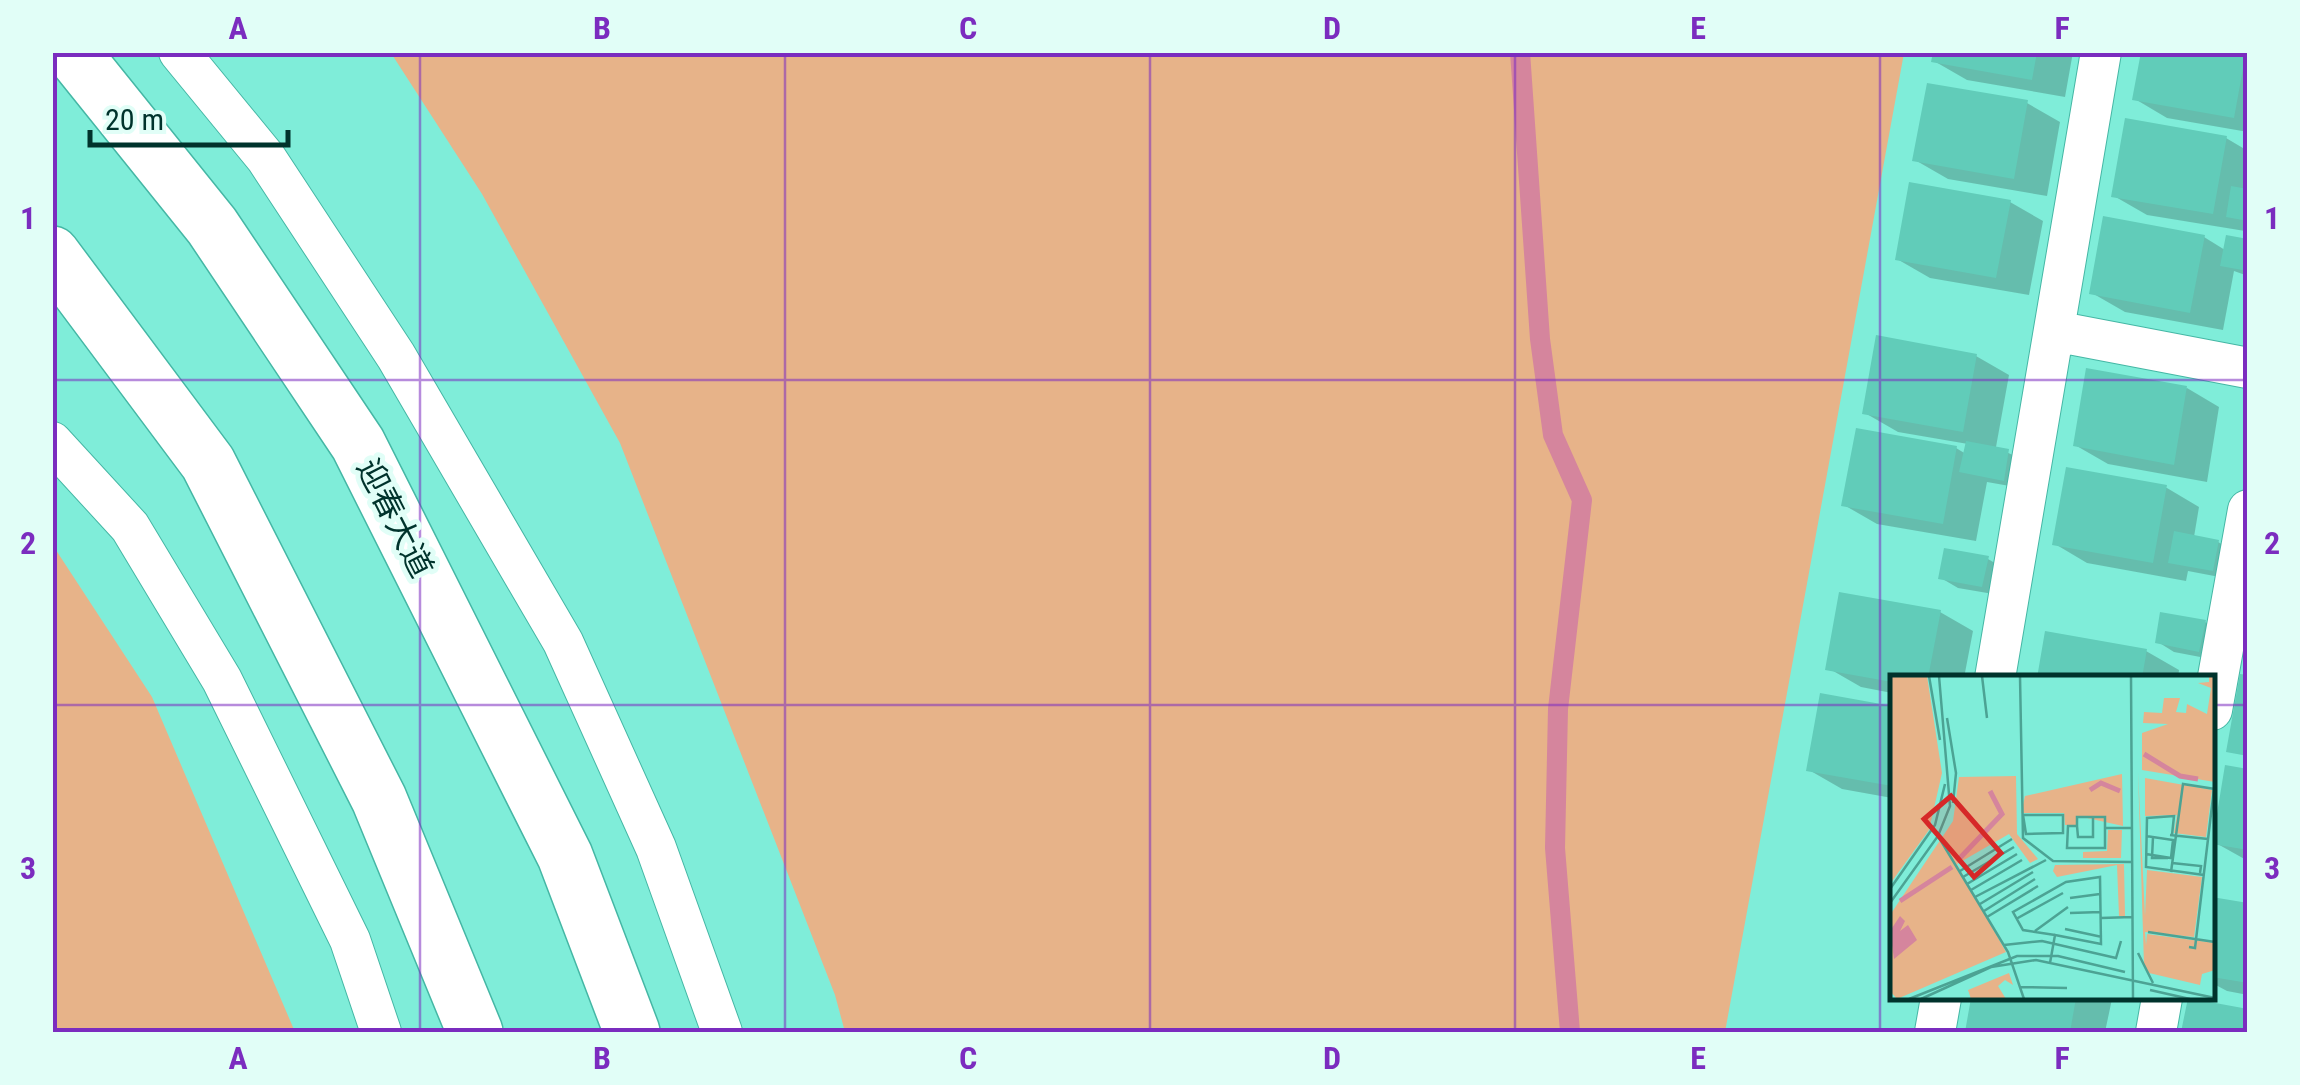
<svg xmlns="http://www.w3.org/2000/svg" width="2300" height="1085" font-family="'Roboto Condensed','Noto Sans SC',sans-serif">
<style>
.green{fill:#e7b389}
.shadow{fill:#0003}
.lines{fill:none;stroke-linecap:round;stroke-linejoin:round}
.stream{stroke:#d5859d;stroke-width:20}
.building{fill:#61ccb9}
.lane-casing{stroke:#45b7a5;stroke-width:42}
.secondary-casing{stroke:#45b7a5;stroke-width:58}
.lane{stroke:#fff;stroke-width:40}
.secondary{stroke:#fff;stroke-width:55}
.grid{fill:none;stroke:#7b2cbf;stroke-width:2.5;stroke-opacity:0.55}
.labels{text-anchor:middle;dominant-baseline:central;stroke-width:10;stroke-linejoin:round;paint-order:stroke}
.street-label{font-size:32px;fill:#00332c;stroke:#e1fef7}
.inset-river{fill:none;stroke:#d5859d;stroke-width:5}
.inset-road{fill:none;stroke:#4ca394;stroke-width:2.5}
.view{fill:#d62828;fill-opacity:0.15;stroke:#d62828;stroke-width:5}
.inset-edge{fill:none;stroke:#00332c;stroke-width:5}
.neatline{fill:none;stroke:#7b2cbf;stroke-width:4}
.grid-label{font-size:32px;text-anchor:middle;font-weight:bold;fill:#7b2cbf}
</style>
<rect width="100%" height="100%" fill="#7fedd9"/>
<path class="green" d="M391,53H1904L1725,1032H845L835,995L620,443L482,194Z
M52,544L152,697L295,1032H53Z"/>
<path class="shadow" d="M1935,52H2073L2065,97L1967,80L1934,61Z
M2143,52H2248V132L2167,118L2135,99Z
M2027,103L2060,122L2047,196L1948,179L1915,160Z
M2226,138L2248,151L2245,231L2147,215L2114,196Z
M2010,202L2043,221L2029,295L1930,278L1897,259Z
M2204,237L2225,250L2248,242V276L2234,271L2223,330L2125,312L2092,293Z
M1976,356L2009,375L1996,447L2025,461L2021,488L1987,482L1976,541L1877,524L1844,505L1956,448L1966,454L1968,444L1898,432L1865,413Z
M2187,388L2219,407L2207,482L2108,464L2075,445Z
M2068,470L2167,488L2199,507L2194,537L2218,542L2235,552L2230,579L2188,571L2186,581L2087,563L2055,544Z
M1988,559L2005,569L1999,595L1958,588L1941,578Z
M1940,612L1973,631L1964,678H1892V693L1861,687L1828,668Z
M2205,622L2221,632L2216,660L2174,652L2158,642Z
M2146,651L2179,670L2178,678H2039Z
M1822,696L1892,708V798L1842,789L1809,770Z
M2248,772V861L2214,842Z
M2212,899L2248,905V995L2227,991L2212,983Z
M1974,998H2109L2112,999L2105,1032H1967Z"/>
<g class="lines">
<path class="stream" d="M1520,52L1540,339L1553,435L1582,500L1558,709L1555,848L1570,1032"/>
</g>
<path class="building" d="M1933,52H2037L2032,80L1931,62Z
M2141,52H2246L2234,118L2132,100Z
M1927,83L2028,100L2014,179L1912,161Z
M2125,118L2227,136L2213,214L2111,197Z
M1909,182L2011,200L1996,278L1895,260Z
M2231,186L2248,189V221L2226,217Z
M2103,216L2205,235L2190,313L2089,294Z
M2226,235L2248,239V271L2220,266Z
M1876,335L1977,354L1963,432L1862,414Z
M2086,368L2187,386L2174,465L2073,446Z
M1856,428L1957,446L1943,524L1841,506Z
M1966,441L2009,449L2004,481L1959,472Z
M2066,467L2167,485L2153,563L2052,545Z
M2174,531L2219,540L2213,571L2168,563Z
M1944,548L1989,556L1982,587L1938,579Z
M1839,592L1941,610L1928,678H1892V682L1825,670Z
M2160,612L2206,620L2199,652L2155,643Z
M2045,631L2147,649L2142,678H2037Z
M2240,674L2248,675V756L2226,752Z
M1820,693L1892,706V786L1806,771Z
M2225,765L2248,769V850L2212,844Z
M2212,897L2248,903V983L2212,977Z
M1971,998H2076L2070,1032H1965Z
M2188,998L2248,1009V1032H2181Z"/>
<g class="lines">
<defs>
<path id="lane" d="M179,52L266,158L396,356L563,642L656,848L722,1032
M2054,331L2248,368
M52,442L130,527L222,680L350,940L381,1032
M1995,678L2101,52
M2212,710L2248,510
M1935,1032L1941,998
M2156,1032L2162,998"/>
<path id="secondary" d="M72,52L212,226L358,444L565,856L632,1032
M52,254L208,463L379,799L475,1032"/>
</defs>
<use href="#lane" class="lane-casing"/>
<use href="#secondary" class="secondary-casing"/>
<use href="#lane" class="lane"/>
<use href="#secondary" class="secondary"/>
</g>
<path class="grid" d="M420,52V1032M785,52V1032M1150,52V1032M1515,52V1032M1880,52V1032M52,380H2248M52,705H1892M2212,705H2248"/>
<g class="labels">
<g class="street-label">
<text transform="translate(395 518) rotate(63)">迎春大道</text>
</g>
</g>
<g transform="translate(1890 675)">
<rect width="325" height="325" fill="#7fedd9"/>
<path d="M0,1H37L52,98L39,155L0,209ZM319,1H325V107L252,95V58L278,49L253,48L254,37L272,38L274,23H290L286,37L296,38L297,29L317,39L321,13L308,8L319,7ZM248,97L255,241L257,195L312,202L304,262L255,257L256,270L257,259L325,268V295L312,299L310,310L259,298L254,290ZM232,99L233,151L188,141L186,150H175L174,138H131L135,121ZM126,101L127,159L148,184L140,188L119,159L67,189L116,277L7,324L0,316V240L63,146L69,102ZM255,103L322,115L316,162L284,158L287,140L255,141ZM218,155H232L231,183H193V177L217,176ZM234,189L235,241H229L227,190L167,202L163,196L165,190ZM119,298L123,310L115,305L108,311L116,324H81L78,315Z" fill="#e7b389"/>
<path d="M10,241L15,246L10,256L18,250L27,265L4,284L0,256Z" fill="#d5859d"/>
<path class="inset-river" d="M254,79L290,101L308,104M200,115L211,108L230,116M67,186L112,139L100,116M10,226L62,192"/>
<path class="inset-road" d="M39,1L50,65M92,1L97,43M130,1L133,163L163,186L241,187M241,1L243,324M57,43L66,98L63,128M133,140H173V158L136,159ZM187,151L188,162H203V142M215,153V173H177L178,151H187V142H215V153H241M280,160L318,164M282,160L284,141L257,143L256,192L314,200M48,161L118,277L134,324M256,161L283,165L281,183L256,179M263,162L262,183H278M282,188L311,191L310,198M70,196L122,164M281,197L293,109L325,114M73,202L124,172M77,209L127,179M0,214L45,150L55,109M81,215L132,185M85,222L156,185M180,223L210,219M0,228L48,161L60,131L49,1M90,229L143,197M94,236L145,204M180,238L211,237M97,242L148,211M211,243L242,242M126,244L173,218M175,254L212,262M145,256L178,232M258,257L325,267M114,270L152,266L226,283L231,266M299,272L305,273L324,114M248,278L263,308M160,288L165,260L211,269L210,202L176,207L123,237L133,255L165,260M130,312L177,313M260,315L300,324M19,324L127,281H168L235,297M31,324L101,292L146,285L325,323"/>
<path class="view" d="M61,121L111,178L84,202L34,144Z"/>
<rect width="325" height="325" class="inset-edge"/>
</g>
<rect width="2300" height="1085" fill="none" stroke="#e1fef7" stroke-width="110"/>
<path d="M90 130v15h198v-15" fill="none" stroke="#00332c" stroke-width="5"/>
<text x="105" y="130" font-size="30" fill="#00332c" stroke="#e1fef7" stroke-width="8" paint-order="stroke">20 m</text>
<rect x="55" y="55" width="2190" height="975" class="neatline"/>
<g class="grid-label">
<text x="238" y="39">A</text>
<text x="602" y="39">B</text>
<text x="968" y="39">C</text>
<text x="1332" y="39">D</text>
<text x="1698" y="39">E</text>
<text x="2062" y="39">F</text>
<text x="28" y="229">1</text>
<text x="2272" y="229">1</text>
<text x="28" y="554">2</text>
<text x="2272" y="554">2</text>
<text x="28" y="879">3</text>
<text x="2272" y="879">3</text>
<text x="238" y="1069">A</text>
<text x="602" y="1069">B</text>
<text x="968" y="1069">C</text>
<text x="1332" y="1069">D</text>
<text x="1698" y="1069">E</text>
<text x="2062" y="1069">F</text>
</g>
</svg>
